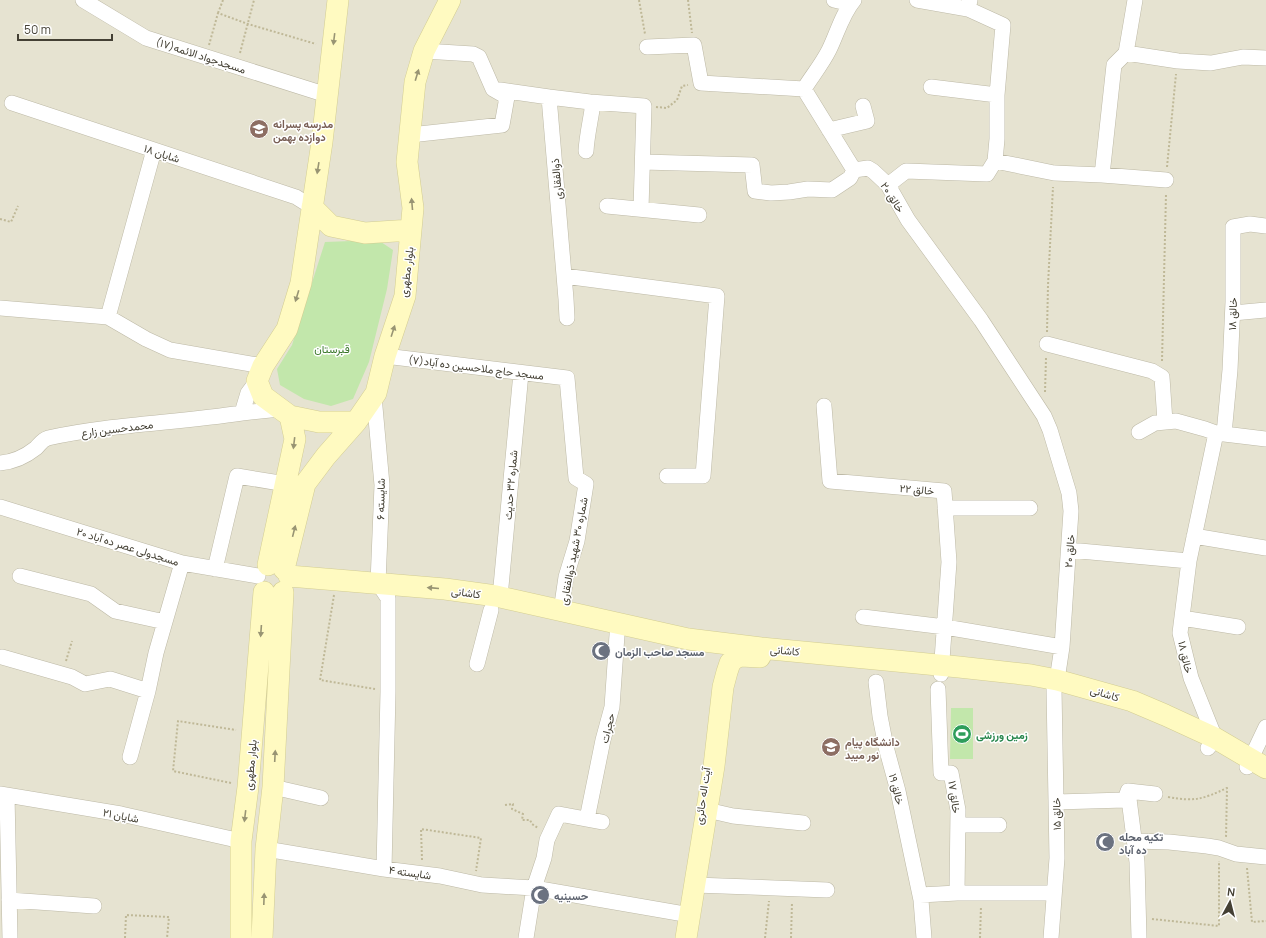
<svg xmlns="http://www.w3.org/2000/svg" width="1266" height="938" font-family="Manrope,Vazirmatn,sans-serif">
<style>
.residential{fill:#e6e3d1}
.green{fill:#c2e7ab}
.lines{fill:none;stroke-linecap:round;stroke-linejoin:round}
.street-casing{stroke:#bdb9a6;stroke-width:16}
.secondary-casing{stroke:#d3cd92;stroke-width:22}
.path{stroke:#bfb897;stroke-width:2;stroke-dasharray:2 2;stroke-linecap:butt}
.street{stroke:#fff;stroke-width:15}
.secondary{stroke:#fffac1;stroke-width:21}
.oneway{fill:#989473}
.labels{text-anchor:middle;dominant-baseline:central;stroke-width:3;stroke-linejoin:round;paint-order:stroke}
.street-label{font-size:11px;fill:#444034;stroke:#fff}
.education-label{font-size:11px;font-weight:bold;fill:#785e54;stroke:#fff;text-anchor:start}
.park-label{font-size:11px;fill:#377627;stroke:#fff}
.worship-label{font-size:11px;font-weight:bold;fill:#5b616d;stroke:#fff;text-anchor:start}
.leisure-label{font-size:11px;font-weight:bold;fill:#27864d;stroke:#fff;text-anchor:start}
</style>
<rect width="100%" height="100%" fill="#f2f0e4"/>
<path class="residential" d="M0,0H1266V938H0Z"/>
<path class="green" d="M378,240L393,250L387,289L369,362L353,399L331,406L304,399L280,385L277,369L292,345L325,242Z
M951,708H973V759H950Z"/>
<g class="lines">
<defs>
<path id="street" d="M83,0L146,38L327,95
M834,0L851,4
M917,0L968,9L970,0
M647,47L694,45L701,83L804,89L854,170L868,168L873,171L888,185L908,220L981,320L1044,416L1050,430L1069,493L1071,511L1062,647L1057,680L1054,689L1057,858L1051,938
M1126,53L1178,61L1211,63L1243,57L1266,58
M931,87L997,95
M493,89L549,97L566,299L567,318
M804,89C812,76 822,64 829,50C837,34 842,14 854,0
M549,97L590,102L644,106L641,209
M12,103L296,197L312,207
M829,130L867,121L863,106
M410,135L502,125L507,97L493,89L479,57L473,54L424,51
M586,151C587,134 591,119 593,103
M995,161L1054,173L1102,175L1166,180
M643,162L752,165L755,191L771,193L789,192L808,189L832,190L850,178L854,170
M1102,175L1114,65L1126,53L1135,0
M888,185L906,171L987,174L995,161L997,139V95L1003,25L968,9
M607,206L699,215
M564,276L717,296L703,476H667
M0,308L108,317L146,339L170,350L263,366
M1233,313L1266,310
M108,317L154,150
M1047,344L1152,371L1162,377L1165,422
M385,356L567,378L576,478L586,484L577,541L566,577L561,611
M257,381L248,393L242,413L280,409
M374,396L382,485L378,583L388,598V692L384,869
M824,406L830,481L944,491L949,562L941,674
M1139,432L1155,423L1176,421L1205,429L1216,433L1266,439
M1224,434L1230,370L1233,302V227L1250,224L1266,226
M0,463C13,462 26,456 36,448C40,444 42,440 48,438C112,424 177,423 242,413
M0,507L182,563L258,576
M945,508H1030
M1194,536L1266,548
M1069,550L1189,561L1216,433
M1189,561L1180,633L1191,678L1215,738L1208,748
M215,569L237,476L286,484
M20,576L91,594L115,611L165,622
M500,597L521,373
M863,617L945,627L1062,647
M1182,618L1238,627
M2,657L72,677L85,684L110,679L148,691
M477,664L491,610
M876,682L880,716L886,747L898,791L921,900L924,938
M938,689L941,773H951L958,810L957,893
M130,757L148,691L156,653L182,563
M1247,767L1266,727
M273,787L321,798
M1128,791L1137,862L1139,938
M0,794L121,814L241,841
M7,795L10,938
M1056,802L1125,800L1128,791L1155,794
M707,810L733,816L803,823
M587,819L603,740L612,707L617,635
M958,825H999
M1135,841L1169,842L1207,846L1219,848L1236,854L1266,857
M266,849L384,869L440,876L482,885L534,888L690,915
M695,885L827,890
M920,895L957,893H1054
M9,900L94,906
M526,938L534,888L544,858L547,840L559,814L602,822"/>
<path id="secondary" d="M312,207L331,226L365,233L411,230
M290,416L319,422H356
M268,565L295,439L290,416L263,396L257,381L263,366L287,329L301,283L322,142L338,0
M284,569L305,484L326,456L356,422L376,393L385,356L405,296L413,208L407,162L415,82L424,51L450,0
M289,576L445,589L496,596L688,639L761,648L959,667L1031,675L1057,680L1132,701L1165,715L1215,738L1266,768
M241,938V841L248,787L264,592
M262,938L266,849L273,787L283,592
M686,938L714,766L723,687L727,672L730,663L735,658L741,656L760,657"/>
</defs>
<use href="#street" class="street-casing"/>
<use href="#secondary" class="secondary-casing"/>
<path class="path" d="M639,0L645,34
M688,0L692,33
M218,13L223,0
M209,45L218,13L248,24L316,44
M240,53L254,0
M656,107L667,108L677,100L682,86L688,85
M1167,167L1176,74
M0,219L11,222L18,206
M1047,332L1048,285L1053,187
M1162,361L1166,194
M1045,392L1046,358
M334,595L320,680L375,689
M66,661L72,641
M231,783L173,771L178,721L236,730
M1168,797C1195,802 1203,799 1227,788L1226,837
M505,805L513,804L512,809L523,814L522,820H530L532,824L538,828
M422,860L421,829L481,838L476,871
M1247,868L1252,922L1266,921
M1152,919L1219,926V861
M125,938L126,915L169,917L167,938
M765,938L769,901
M791,938L792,902
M980,938L981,906"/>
<use href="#street" class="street"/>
<use href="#secondary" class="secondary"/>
</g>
<defs><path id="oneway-solid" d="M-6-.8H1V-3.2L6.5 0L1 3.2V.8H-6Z"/></defs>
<g class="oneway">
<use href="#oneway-solid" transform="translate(334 39) rotate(97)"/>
<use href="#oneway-solid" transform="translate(417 75) rotate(-73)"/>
<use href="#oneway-solid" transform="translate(318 168) rotate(99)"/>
<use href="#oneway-solid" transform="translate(412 204) rotate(-95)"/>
<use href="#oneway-solid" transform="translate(297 296) rotate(107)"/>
<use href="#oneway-solid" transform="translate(393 331) rotate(-72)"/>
<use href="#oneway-solid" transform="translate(294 443) rotate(97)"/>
<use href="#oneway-solid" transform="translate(294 531) rotate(-76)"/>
<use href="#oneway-solid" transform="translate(433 588) rotate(-175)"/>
<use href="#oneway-solid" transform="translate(261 631) rotate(94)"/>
<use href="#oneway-solid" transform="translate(275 756) rotate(-87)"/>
<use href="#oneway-solid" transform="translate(245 816) rotate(97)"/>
<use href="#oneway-solid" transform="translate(264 899) rotate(-88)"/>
</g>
<defs>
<symbol id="school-disc" viewBox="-11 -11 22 22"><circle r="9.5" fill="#8d6e63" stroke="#fff"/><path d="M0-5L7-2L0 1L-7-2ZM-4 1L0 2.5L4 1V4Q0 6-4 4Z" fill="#fff"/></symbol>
<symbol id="mosque-disc" viewBox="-11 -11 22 22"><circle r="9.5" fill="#6b7280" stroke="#fff"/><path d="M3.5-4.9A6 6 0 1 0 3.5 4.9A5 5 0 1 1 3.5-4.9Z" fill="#fff"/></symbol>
<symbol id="stadium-disc" viewBox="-11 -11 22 22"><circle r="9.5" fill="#2e9e5b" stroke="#fff"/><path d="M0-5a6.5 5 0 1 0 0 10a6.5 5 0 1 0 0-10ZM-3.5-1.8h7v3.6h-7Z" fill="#fff"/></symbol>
<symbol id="university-disc" viewBox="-11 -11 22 22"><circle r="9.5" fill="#8d6e63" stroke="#fff"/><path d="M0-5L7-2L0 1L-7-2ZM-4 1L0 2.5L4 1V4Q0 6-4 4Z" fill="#fff"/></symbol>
</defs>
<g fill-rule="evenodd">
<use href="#school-disc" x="248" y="118" width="22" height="22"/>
<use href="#mosque-disc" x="590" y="640" width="22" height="22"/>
<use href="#stadium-disc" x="951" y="723" width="22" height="22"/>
<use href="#university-disc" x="820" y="736" width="22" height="22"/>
<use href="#mosque-disc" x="1094" y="831" width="22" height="22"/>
<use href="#mosque-disc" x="529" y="884" width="22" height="22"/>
</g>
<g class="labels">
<g class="street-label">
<text transform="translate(201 55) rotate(18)">مسجدجواد الائمه(۱۷)</text>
<text transform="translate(162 153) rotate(18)">شایان ۱۸</text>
<text transform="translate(556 179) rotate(-95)">ذوالفقاری</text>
<text transform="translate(893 197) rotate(57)">خالق ۲۰</text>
<text transform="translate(406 272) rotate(-83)">بلوار مطهری</text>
<text transform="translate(1232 314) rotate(-88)">خالق ۱۸</text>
<text transform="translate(476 367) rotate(7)">مسجد حاج ملاحسین ده آباد(۷)</text>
<text transform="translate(117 428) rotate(-7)">محمدحسین زارع</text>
<text transform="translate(510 485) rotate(-85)">شماره ۳۲ حدیث</text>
<text transform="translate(917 489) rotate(5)">خالق ۲۲</text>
<text transform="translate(380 499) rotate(-89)">شایسته ۶</text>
<text transform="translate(128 546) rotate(17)">مسجدولی عصر ده آباد ۲۰</text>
<text transform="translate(573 551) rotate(-79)">شماره ۳۰ شهید ذوالفقاری</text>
<text transform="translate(1069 551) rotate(-86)">خالق ۲۰</text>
<text transform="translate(466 592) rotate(8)">کاشانی</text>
<text transform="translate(785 650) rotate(5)">کاشانی</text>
<text transform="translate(1186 657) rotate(77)">خالق ۱۸</text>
<text transform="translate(1105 693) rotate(17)">کاشانی</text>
<text transform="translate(607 728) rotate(-76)">حجرات</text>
<text transform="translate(250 765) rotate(-85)">بلوار مطهری</text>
<text transform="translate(897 789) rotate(76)">خالق ۱۹</text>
<text transform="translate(702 796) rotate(-82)">آیت اله حائری</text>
<text transform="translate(955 797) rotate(82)">خالق ۱۷</text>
<text transform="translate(1056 814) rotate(-91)">خالق ۱۵</text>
<text transform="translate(121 815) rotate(11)">شایان ۲۱</text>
<text transform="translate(410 872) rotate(8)">شایسته ۴</text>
</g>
<g class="education-label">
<text x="273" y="123">مدرسه پسرانه<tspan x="273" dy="13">دوازده بهمن</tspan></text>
<text x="845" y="741">دانشگاه پیام<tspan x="845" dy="13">نور میبد</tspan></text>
</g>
<g class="park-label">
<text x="332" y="348">قبرستان</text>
</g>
<g class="worship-label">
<text x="615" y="651">مسجد صاحب الزمان</text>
<text x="1119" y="836">تکیه محله<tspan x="1119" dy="13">ده آباد</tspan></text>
<text x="554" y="895">حسینیه</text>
</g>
<g class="leisure-label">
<text x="976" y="734">زمین ورزشی</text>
</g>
</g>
<g transform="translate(1230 902) rotate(7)" stroke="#ffffff" stroke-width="3" paint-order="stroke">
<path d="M0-3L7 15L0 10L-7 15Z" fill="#444034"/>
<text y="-6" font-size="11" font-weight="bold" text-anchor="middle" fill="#444034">N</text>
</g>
<path d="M18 34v6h94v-6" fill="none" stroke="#444034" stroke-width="2"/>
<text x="24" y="34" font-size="12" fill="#444034" stroke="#ffffff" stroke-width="3" paint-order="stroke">50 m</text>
</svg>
